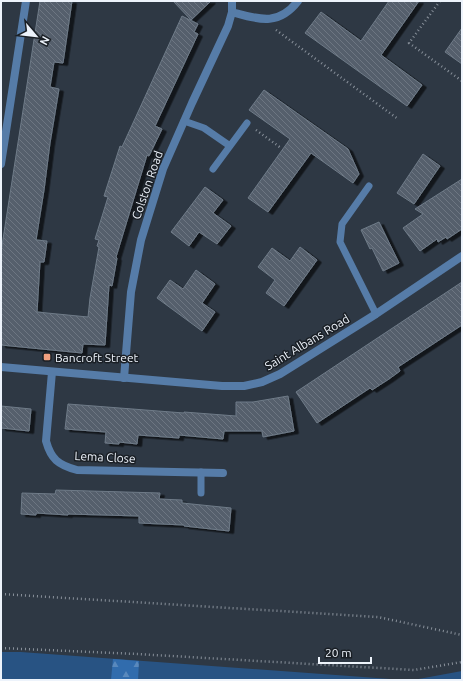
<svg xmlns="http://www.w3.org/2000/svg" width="463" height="681" font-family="Ubuntu,sans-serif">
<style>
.grass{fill:#285383}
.forest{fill:url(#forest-firs)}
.building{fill:url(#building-back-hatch);stroke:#6f7b88;filter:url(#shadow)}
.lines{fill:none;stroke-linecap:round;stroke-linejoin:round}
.path{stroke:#89919b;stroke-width:2.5;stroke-dasharray:1 3;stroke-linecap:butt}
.service{stroke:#567ca8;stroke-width:7}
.minor{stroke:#567ca8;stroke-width:8}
.tertiary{stroke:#567ca8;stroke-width:8}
.poi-dot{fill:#f2a07f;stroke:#1a1f25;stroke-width:1.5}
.labels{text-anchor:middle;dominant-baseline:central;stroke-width:3;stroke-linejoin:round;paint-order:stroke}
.street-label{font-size:12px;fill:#edf3fb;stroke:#1a1f25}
.poi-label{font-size:12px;fill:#edf3fb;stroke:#1a1f25;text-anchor:start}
</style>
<defs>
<pattern id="forest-firs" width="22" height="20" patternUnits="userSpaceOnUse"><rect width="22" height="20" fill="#316cad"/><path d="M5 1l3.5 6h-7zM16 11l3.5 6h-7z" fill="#5989bd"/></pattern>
<pattern id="building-back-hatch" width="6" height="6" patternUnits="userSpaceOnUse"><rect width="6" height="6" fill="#545f6c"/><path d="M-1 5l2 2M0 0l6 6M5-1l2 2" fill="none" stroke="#6d7682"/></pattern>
<filter id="shadow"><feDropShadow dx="4.5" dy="2.5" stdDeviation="0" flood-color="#0009"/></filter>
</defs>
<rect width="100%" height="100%" fill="#2e3844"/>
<path class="grass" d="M1,652H21L404,680H1Z
M462,671V680H413Z"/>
<path class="forest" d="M113,659L139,661L138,680H111Z"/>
<path class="building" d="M40,1H72L63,63L54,62L50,87L59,89L50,143L44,190L36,240L47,241L44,262H40L37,312L88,317L90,298L99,247L97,246L99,240L95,239L108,197L104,196L120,146L122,147L182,16L198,24L194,32L198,34L155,126L162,129L149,156L147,155L116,257L117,258L112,286L109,285L105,345L83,344L82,353L1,345V252Z
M173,1H211L191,20Z
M389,1H419L381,55L422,85L407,106L305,33L321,12L361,41Z
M462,28V64L445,52Z
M264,90L348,149L359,174L353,183L311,153L268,212L248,198L290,139L249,110Z
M423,154L440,166L414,204L397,193Z
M462,179V229L447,239L446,237L438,242L437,239L420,251L403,228L423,214L415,209Z
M205,187L223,200L213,213L231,226L217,244L199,232L189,246L171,232Z
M379,222L399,263L383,271L372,248L370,249L361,230Z
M300,247L317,260L284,306L266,293L275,280L258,267L272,248L290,261Z
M196,270L215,284L202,303L215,312L202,331L157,298L170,280L183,289Z
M462,282V325L398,367L400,371L389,379L372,390L370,388L317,423L296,392Z
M288,396L294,431L263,437L262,431H224L223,439L179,435V438L138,435L137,444L119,442V444L105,443L106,432L65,429L68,404L184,413V412L236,416V402H253Z
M1,406L31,409L29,431L1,428Z
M56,490L160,493L159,499L182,500V503L231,508L229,531L184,526V525L139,523V516L68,514V515L36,513V515L21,514L22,493L55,494Z"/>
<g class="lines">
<path class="path" d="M440,1L409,43L462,81
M276,30L398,119
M256,130L281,148
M1,594L378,617L462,635
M1,648L137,654L414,670L462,662"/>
<path class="service" d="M184,121L204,128L230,146
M213,169L247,123
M369,186L342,224L340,242L376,314
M201,472V493"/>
<path class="minor" d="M232,1V12C258,19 278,27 298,1
M1,164L26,1
M52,372L46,441C51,459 58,465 77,470L223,473
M124,378L131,292L141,240L163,169L192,103L228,26L232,12"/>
<path class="tertiary" d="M1,367L222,386H244L262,382L280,374L376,314L462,256"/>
</g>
<rect class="poi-dot" x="43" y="353" width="8" height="8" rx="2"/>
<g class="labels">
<g class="street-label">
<text transform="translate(147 185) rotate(-71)">Colston Road</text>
<text transform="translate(307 342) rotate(-31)">Saint Albans Road</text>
<text transform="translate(105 457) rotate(3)">Lema Close</text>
</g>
<g class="poi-label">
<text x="55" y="357">Bancroft Street</text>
</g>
</g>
<rect width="463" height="681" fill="none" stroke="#edf3fb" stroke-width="4"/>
<g transform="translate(36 36) rotate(118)" stroke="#1a1f25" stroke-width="3" paint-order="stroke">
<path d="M0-3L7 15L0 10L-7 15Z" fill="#edf3fb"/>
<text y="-6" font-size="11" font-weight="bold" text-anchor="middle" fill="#edf3fb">N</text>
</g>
<path d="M319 657v6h52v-6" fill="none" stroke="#edf3fb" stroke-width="2"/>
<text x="325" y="657" font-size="12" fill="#edf3fb" stroke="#1a1f25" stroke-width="3" paint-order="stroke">20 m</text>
</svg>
